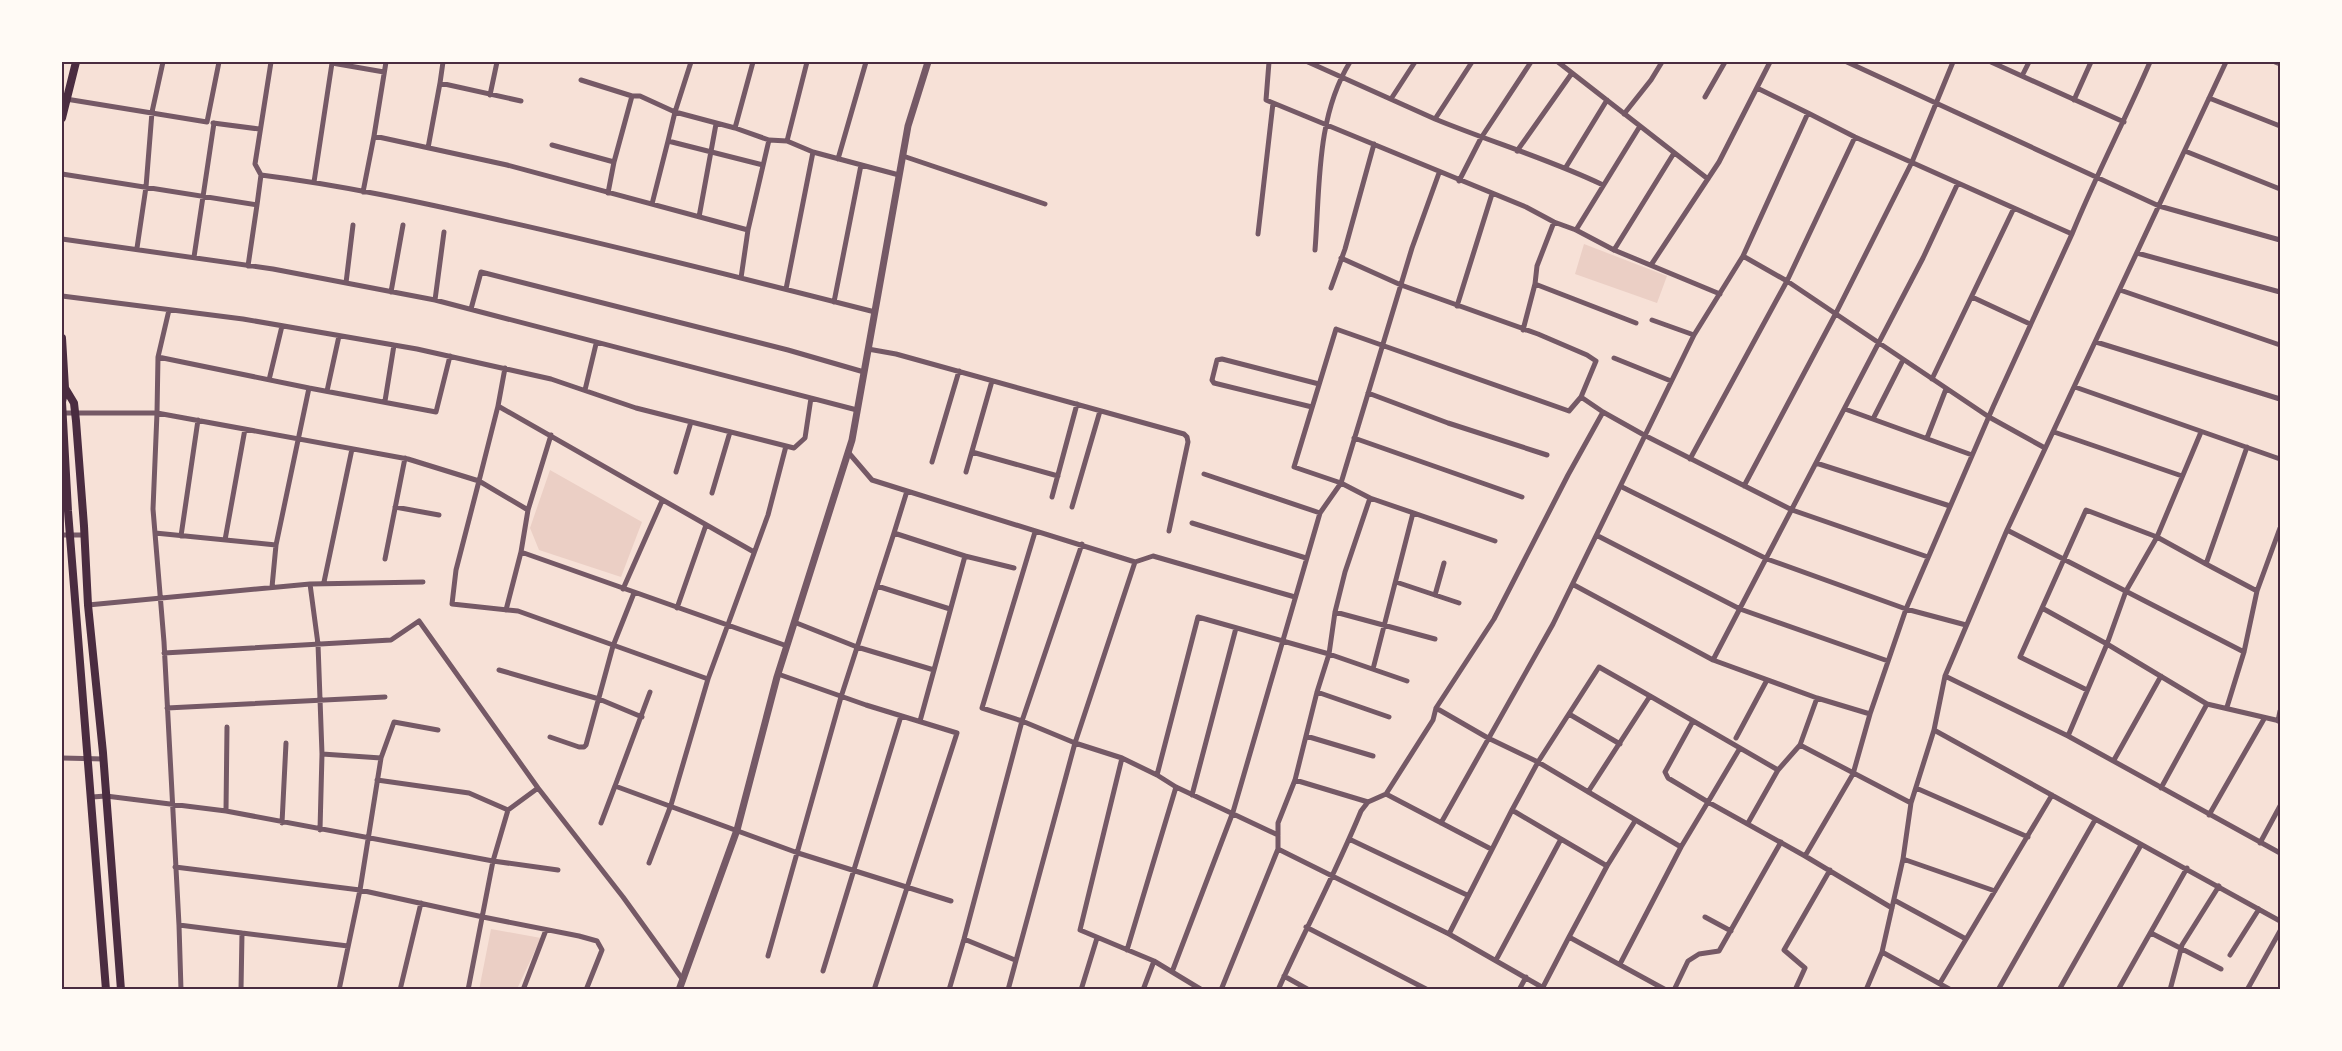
<svg xmlns="http://www.w3.org/2000/svg" width="2342" height="1051" font-family="'Fira Sans Condensed',sans-serif">
<style>
.green{fill:#ebcfc5}
.lines{fill:none;stroke-linecap:round;stroke-linejoin:round}
.minor{stroke:#755966;stroke-width:5}
.tertiary{stroke:#755966;stroke-width:7}
.secondary{stroke:#4a2c40;stroke-width:8}
.neatline{fill:none;stroke:#4a2c40;stroke-width:2}
</style>
<rect width="100%" height="100%" fill="#f7e1d7"/>
<path class="green" d="M1584,244L1667,276L1657,303L1575,274Z
M550,470L642,522L621,577L539,550L530,528Z
M491,929L541,938L517,989L479,990Z"/>
<g class="lines">
<path class="minor" d="M691,62L675,112L735,128L769,140
M1269,62L1266,100L1526,207L1554,222L1576,230L1614,250L1720,294
M1308,62L1435,119L1472,62
M1558,62L1708,179
M1847,62L2159,206L2280,240
M1991,62L2124,122
M2275,62L2280,64
M2022,76L2029,62
M581,80L632,96H640L675,112L668,141
M440,83L443,62
M1757,88L1808,113
M490,95L497,62
M1705,97L1725,62
M2209,98L2280,126
M66,99L207,122L219,62
M1391,99L1415,62
M2074,100L2091,62
M1624,114L1651,80L1662,62
M1435,119C1491,142 1549,159 1603,185
M213,123L259,129
M735,128L753,62
M374,136L386,62
M787,141L807,62
M552,145L614,162L608,193
M428,148L440,83L521,101
M1517,151L1572,73
M2185,151L2280,189
M813,152L899,175
M903,156L1045,204
M838,159L866,62
M614,162L632,96
M1566,167L1607,100
M62,174L257,205L248,266
M261,175L255,164L271,62
M1459,181L1481,138L1531,62
M314,182L332,63L384,72
M363,192L374,136L507,165L748,230L769,140L787,141L813,152L786,289
M652,204L668,141L763,165
M257,205L261,175C341,185 420,202 499,220C625,248 750,280 875,312
M699,217L716,124
M1576,230L1640,126
M1258,234L1273,103
M2072,234C2096,175 2125,120 2150,62
M62,239L273,269L435,300L857,410
M137,248L146,187L152,112L163,62
M1315,250C1320,187 1316,117 1350,62
M1614,250L1674,153
M2137,253L2280,292
M1743,256L1787,281L1989,417L2045,448
M194,257L214,123
M1651,265L1719,162L1770,62
M741,278L748,230
M346,283L353,225
M1535,284L1636,323
M1331,288L1345,249L1374,144
M2120,290L2280,345
M391,292L403,225
M62,296L243,319L417,349L551,379L636,408L794,448L805,438L811,398
M1972,297L2030,324
M435,300L444,232
M834,302L861,165
M1457,306L1492,194
M471,309L481,272L788,350L864,372
M169,310L158,357L309,388L276,545L272,587
M1652,320L1694,335
M1523,330L1535,284L1537,266L1554,222
M2096,342L2280,399
M868,349L896,354L1184,434L1187,437L1188,442L1169,531
M158,357L157,413L408,459L479,481L456,570L452,604L518,611L708,679L671,805L649,863
M1614,358L1671,381
M1932,379L2014,208
M269,380L282,326
M2075,387L2280,459
M309,388L436,412L450,356
M585,390L596,344
M327,391L339,336
M1368,393L1448,423L1547,455
M1581,397L1603,412
M385,401L394,345
M498,406L505,368
M1312,407L1214,383L1212,380L1217,360L1222,359L1319,384
M1845,409L1972,455
M63,413H157L153,509L164,642L179,925L242,933L241,990
M1873,419L1903,360
M2054,432L2182,476
M2201,432L2157,537L2206,564
M1354,438L1522,497
M1927,438L1946,389
M2247,447L2206,564L2257,591
M848,452L872,480L907,491L1135,562L1153,556L1295,597
M972,452L1058,476
M1690,459L1787,281L1855,137
M932,462L959,371
M1816,463L1950,506
M676,472L691,422
M966,472L992,381
M1204,474L1320,513
M1744,486L1836,313L1912,162L1953,62
M1622,487L1767,559L1906,609L1966,625
M712,493L730,432
M1052,497L1077,404
M1370,498L1495,541
M395,507L439,515
M1072,507L1100,411
M528,510L551,435
M1192,523L1306,558
M2007,530L2244,652
M1035,532L982,708L1022,721L1082,544
M155,533L276,545
M894,533L907,491
M62,535H85
M181,536L198,420
M1598,536L1740,609L1888,661
M225,540L245,429
M754,552L498,406L479,481L528,510L521,552L787,646
M965,556L1014,568
M385,559L405,458
M1135,562L1075,743L1122,758L1157,775L1198,617L1329,654L1407,681
M324,582L352,449
M1396,582L1459,603
M310,584L423,582
M1574,585L1713,660L1817,698
M877,586L950,609
M623,589L662,501
M1435,595L1444,563
M88,605L310,584L318,644L322,754
M677,608L706,525
M2042,608L2107,644L2126,591L2157,537L2086,510L2020,657L2087,690
M506,610L521,552
M1335,612L1435,639
M164,653L391,640L419,621L538,788L623,897L683,980
M1713,660L1923,258L1958,183
M1373,669L1413,513
M499,670L599,699L642,717
M778,674L866,705L957,733L874,990
M1945,676L2068,736L2107,644L2207,704L2280,721
M708,679L768,515L786,446
M650,692L615,786L798,853L951,901
M1317,692L1389,717
M2227,707L2244,652L2257,591L2280,528
M167,708L385,697
M1436,708L1494,619L1568,475L1603,412L1644,435L1792,510L1928,557
M1569,714L1620,744
M920,721L934,670
M1693,721L1665,772L1668,778L1708,802L1740,748
M2278,721L2280,711
M1934,730L2280,921
M1306,736L1373,756
M2068,736L2280,853
M550,737L579,747H584L586,745L613,646L634,593
M1736,738L1767,680
M1800,745L1911,803
M62,758L104,759
M1122,758L1080,930L1154,961
M2114,760L2161,676
M1157,775L1176,787L1278,835
M377,780L469,793L508,810
M1295,780L1368,802
M538,788L508,810L493,861L558,870
M1916,788L2028,837
M2161,788L2207,704
M1588,792L1650,696L1778,770
M1386,794L1491,849
M1192,795L1236,628
M92,797L106,796L226,811L493,861L468,990
M226,811L227,727
M2209,815L2264,719
M1635,821L1607,866L1569,937L1666,990
M282,823L286,743
M601,823L615,786
M1441,823L1553,624L1694,335L1743,256L1808,113L1855,137L2072,234L1993,407L1906,609L1870,714L1853,774L1805,856
M1748,823L1778,770L1800,745L1817,698L1870,714
M320,830L322,754L381,758
M1349,839L1467,895
M1561,839L1607,866
M2260,843L2280,806
M1278,849V823L1295,780L1317,692L1329,654L1335,612L1345,572L1370,498L1341,483L1412,248L1439,173
M1903,859L1995,891
M175,867L360,890L483,917L579,936L597,941L602,950L586,990
M1894,900L1966,939
M1705,917L1731,931
M179,925L181,990
M1306,927L1428,990
M242,933L348,946
M2151,933L2221,969
M1449,934L1512,810
M964,939L1015,960
M1127,950L1176,787
M1882,952L1951,990
M2230,955L2259,909
M768,956L841,697L894,533L965,556L934,670L857,647L794,622
M1496,960L1561,839L1512,810L1538,762L1599,667L1650,696
M1620,964L1681,847
M823,971L901,716
M1172,972L1233,812L1320,513L1341,483L1294,467L1336,329L1569,411L1581,397L1596,361L1587,355L1538,334L1401,285L1341,258
M1284,976L1309,990
M1940,983L2052,795
M1543,987L1569,937
M339,990L360,890L381,758L394,722L438,730
M400,990L421,903
M523,990L546,930
M949,990L964,939L1022,721L1075,743L1008,990
M1081,990L1097,938
M1143,990L1154,961L1202,990
M1221,990L1278,849L1449,934L1547,990
M1278,990C1305,930 1336,872 1361,811L1368,802L1386,794L1433,720L1436,708L1488,738L1538,762L1681,847L1708,802L1805,856L1892,908
M1519,990L1526,977
M1674,990L1688,961L1699,954L1719,951L1781,842
M1795,990L1805,968L1784,950L1830,870
M1866,990L1882,952L1903,859L1911,803L1934,730L1945,676L2007,530L2226,62
M1998,990L2095,820
M2059,990L2141,845
M2118,990L2187,868
M2170,990L2182,945L2219,886
M2247,990L2280,931"/>
<path class="tertiary" d="M679,990L737,830L777,677L852,440L908,126L928,62"/>
<path class="secondary" d="M62,118L76,62
M62,338L65,388L62,402L68,511L106,990
M65,388L74,403L76,421L84,526L88,605L103,753L121,990"/>
</g>
<rect width="2342" height="1051" fill="none" stroke="#fffaf5" stroke-width="126"/>
<rect x="63" y="63" width="2216" height="925" class="neatline"/>
</svg>
